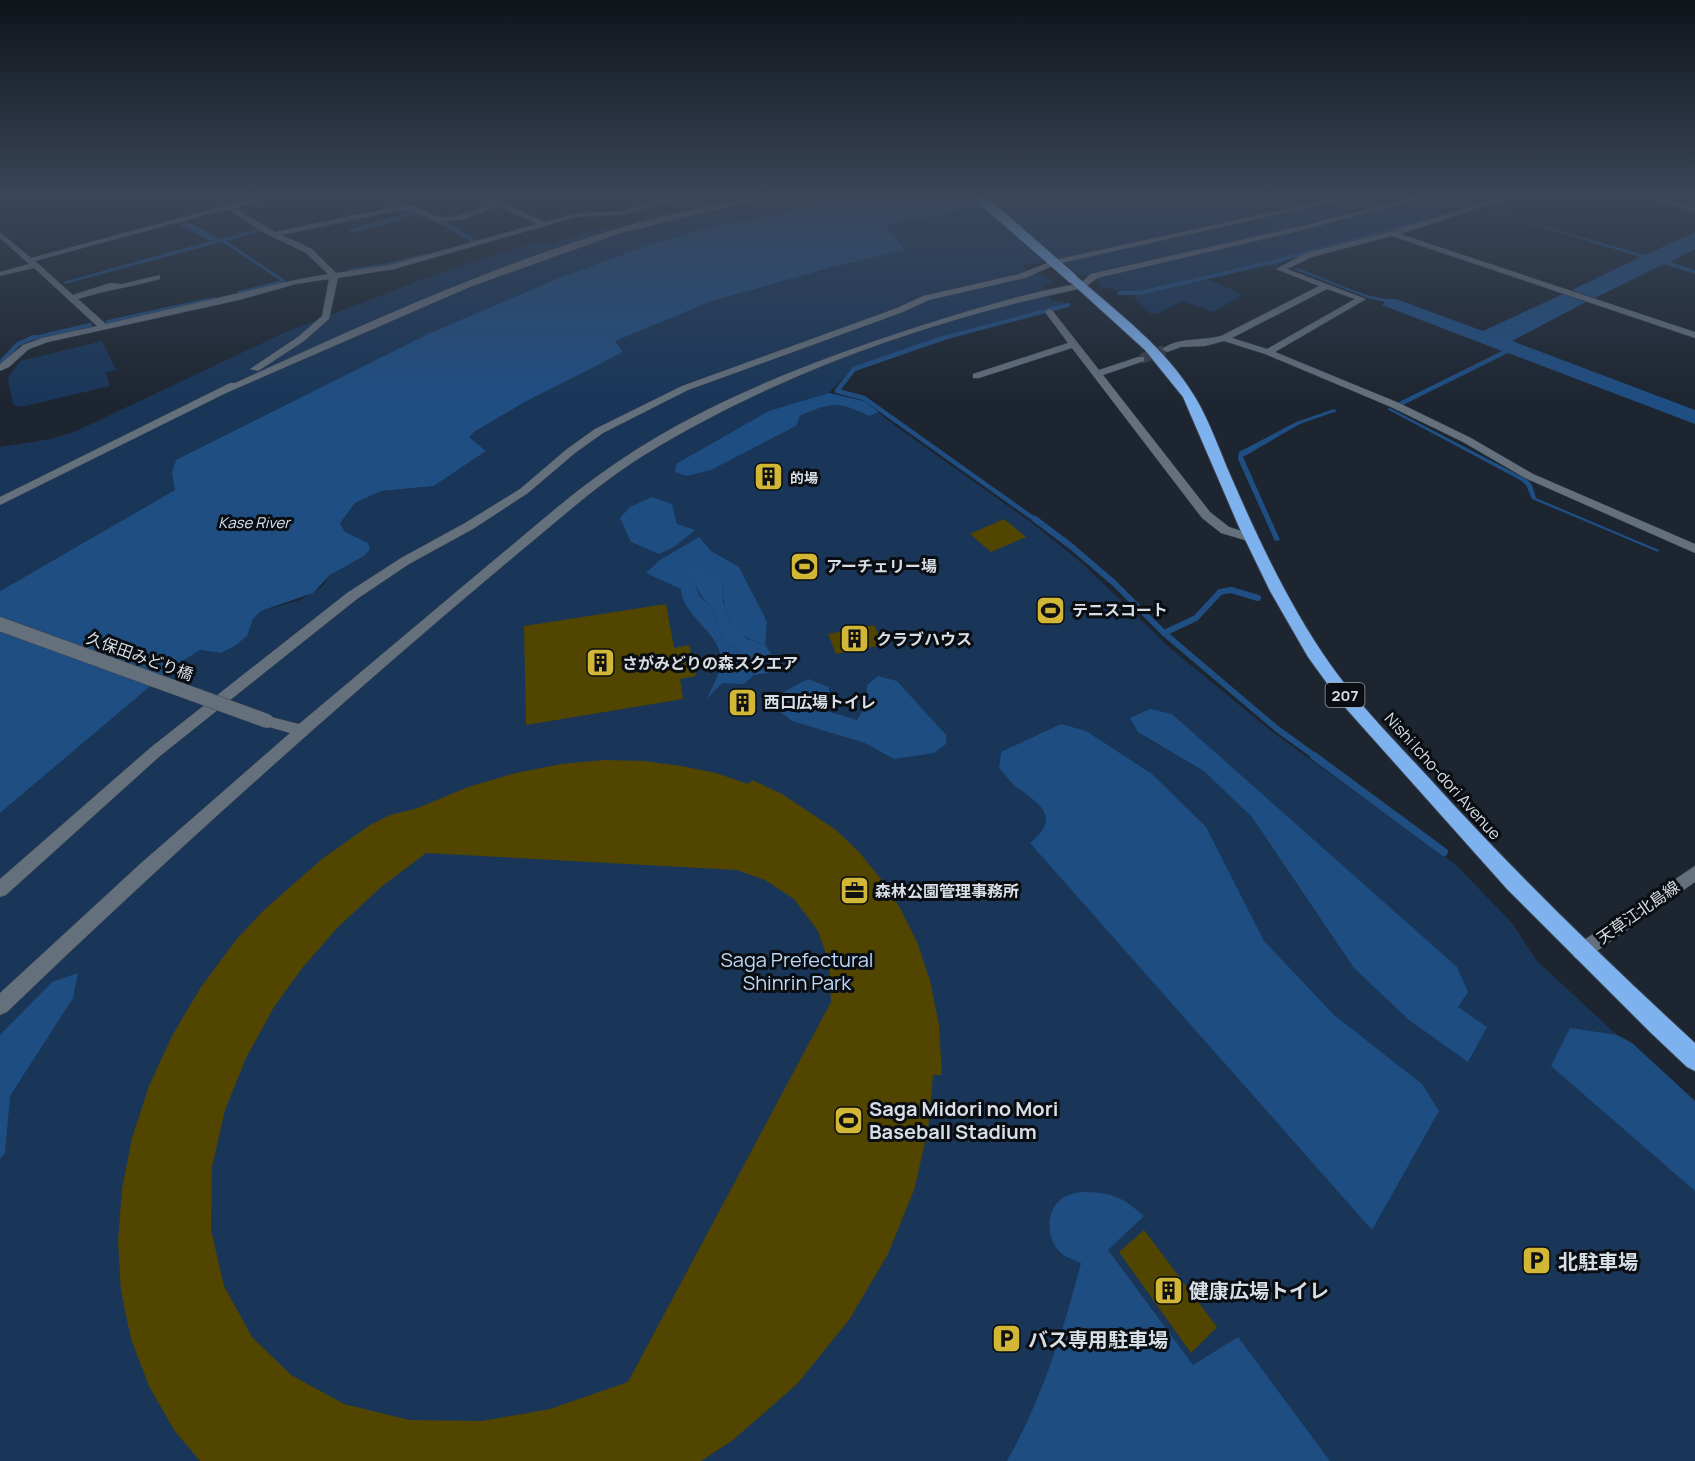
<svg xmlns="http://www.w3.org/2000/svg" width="1695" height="1461" font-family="Manrope,'Noto Sans JP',sans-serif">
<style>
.green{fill:#193659}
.forest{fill:#1d4d81}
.water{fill:#1f4e83}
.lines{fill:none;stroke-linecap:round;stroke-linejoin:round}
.stream-far3{stroke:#1f4e83;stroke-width:4}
.stream-far2{stroke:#1f4e83;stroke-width:4.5}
.stream-far1{stroke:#1f4e83;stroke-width:6}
.stream{stroke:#1f4e83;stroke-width:8}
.building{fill:#524500;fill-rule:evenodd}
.street-tunnel{stroke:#38414b;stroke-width:10;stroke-dasharray:10 5;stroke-linecap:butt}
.street-casing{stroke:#384049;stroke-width:1}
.secondary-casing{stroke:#384049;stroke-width:1}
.highway-casing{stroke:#384049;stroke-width:2}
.street{fill:#65707d;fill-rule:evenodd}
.secondary{fill:#65707d;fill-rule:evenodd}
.highway{fill:#7eb2ef;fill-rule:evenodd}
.secondary-bridge-casing{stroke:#384049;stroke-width:15;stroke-linecap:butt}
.highway-bridge-casing{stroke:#384049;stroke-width:10;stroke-linecap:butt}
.secondary-bridge{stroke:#65707d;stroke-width:14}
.highway-bridge{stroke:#7eb2ef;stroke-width:10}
.labels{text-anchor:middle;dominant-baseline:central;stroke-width:6;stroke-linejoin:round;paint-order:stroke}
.far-poi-label{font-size:14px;font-weight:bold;fill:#d8dee5;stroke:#0a0e13;text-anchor:start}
.far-water-label{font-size:15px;font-style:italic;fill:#d6e3f3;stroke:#0a0e13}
.shield{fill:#0a0e13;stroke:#9aa0a6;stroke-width:1.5}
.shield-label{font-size:15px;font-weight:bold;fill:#d8dee5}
.poi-label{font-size:16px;font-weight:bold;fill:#d8dee5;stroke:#0a0e13;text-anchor:start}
.street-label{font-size:16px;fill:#d8dee5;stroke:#0a0e13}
.near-park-label{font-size:20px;fill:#bcd7f7;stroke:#0a0e13}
.near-poi-label{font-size:20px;font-weight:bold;fill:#d8dee5;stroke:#0a0e13;text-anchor:start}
</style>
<rect width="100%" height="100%" fill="#1c2530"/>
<path class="green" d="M713,197H862L704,229L643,247L557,280L432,332L172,473L175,490L0,591V447L51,439L74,432L288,331L453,268L533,243H553L579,233L627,222Z
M1036,197H1497L1384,232L1301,253L1274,267L1267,265L1206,279L1243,294L1214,312L1182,301L1159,313L1151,314L1134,297L1139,294L1101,287L1095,277L1079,275L1060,259L1021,266L1053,281L1043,286L1051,300L1075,305L1045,310L963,332L850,371L829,393L864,401L894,425L1032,523L1084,565L1170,648L1271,731L1455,864L1512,923L1537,961L1617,1035L1632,1043L1695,1101V1461H0V813L173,667L200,650L221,653L236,645L247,636L253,619L261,611L300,600L323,586L330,575L364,556L355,537L345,532L340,523L355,503L381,491L434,486L486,451L469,437L474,432L523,403L623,351L614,341L712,301L833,267L905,250L885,226Z
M102,341L116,370L106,372L110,386L21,407L13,405L8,378L20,361Z"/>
<path class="forest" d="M829,393L864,401L879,412L869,416C838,401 831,402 800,416L796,426L711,470L686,476L675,472L676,464L769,411Z
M652,497L672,504L677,524L695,530L674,547L659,554L631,542L620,518L630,507Z
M699,537L711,551L739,567L767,622L765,645C730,634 724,617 722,583L693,578L700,597L714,608L717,627L724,641L740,652L754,675L744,684L722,683L707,699C711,689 720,674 721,663C723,633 682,617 681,589L646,573L660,560Z
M878,676L897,681L946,735V744L934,753L894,759L865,743L792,721L778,710L785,691L808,679L829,687V698L823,710L857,720L867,703V685Z
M1150,709L1172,714L1457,967L1468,992L1458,1007L1487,1027L1468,1062L1409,1020L1354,968L1252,817L1204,771L1138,732L1130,718Z
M1061,724L1086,731L1152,774L1206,827L1264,941L1334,1015L1422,1084L1439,1111L1372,1230L1030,843C1059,820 1044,806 1019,789C1011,784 1005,774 999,768L1001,752Z
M78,973L73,998L10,1096L5,1153L0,1159V1035L52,982Z
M1570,1028L1617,1035L1632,1043L1695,1101V1191L1551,1066Z
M1080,1192C1111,1192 1121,1196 1144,1216L1108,1250L1193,1365L1238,1337L1330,1461H1007C1042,1399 1063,1332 1081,1263C1074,1260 1065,1257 1060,1252C1045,1237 1045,1207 1066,1196C1070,1194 1076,1193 1080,1192Z"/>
<path class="water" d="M862,197H1036L886,225L905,250L833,267L712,301L615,341L623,352L523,403L474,432L469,437L486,451L434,486L381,491L355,503L340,523L345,532L368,543L370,549L364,556L330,575L313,593L261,611L253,619L247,636L236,645L221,653L200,650L173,667L0,813V591L175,490L172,473L176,460L432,332L557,279L643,247L704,229Z
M1492,212L1645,255L1695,232V249L1670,262L1695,270V274L1664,264L1595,298L1572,290L1640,257Z
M186,221L220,239L258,229L261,231L227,241L286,281L283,282L222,242L65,284L63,282L210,241L177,223Z
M1291,268L1300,269C1326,278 1369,301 1396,299L1483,331L1563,294L1586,302L1512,341L1695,410V424L1508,353L1403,405L1397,403L1502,351L1382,305L1385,302L1368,298Z
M1390,408L1528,480L1532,485L1536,498L1659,550L1658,552L1532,499L1526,485L1520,480L1387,409Z
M1334,409L1337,411L1300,424L1243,457L1280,540L1275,541L1238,459L1239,452L1296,422Z
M689,565L710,572L722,583L723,602L730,622L747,639L765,645L776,661V666L767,673L754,675L740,652L724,641L717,627L714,608C694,592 700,587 687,569Z"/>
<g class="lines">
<path class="stream-far3" d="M380,199L400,206
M407,209L449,226L475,242L470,244
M352,231L416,213
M350,271L389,265L424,256
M239,293L283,282
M1119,293H1140L1276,261L1430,220
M108,322L214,299
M30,339L90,325
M940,339L1068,305"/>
<path class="stream-far2" d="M946,337L854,369L837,391L864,398L1037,521
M2,361L18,344L34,337"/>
<path class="stream-far1" d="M1035,519L1072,547L1114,583L1164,633L1276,728L1316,757
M1164,633L1196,618L1220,592L1231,590L1258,598"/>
<path class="stream" d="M1314,756L1444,852"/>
</g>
<path class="building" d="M1004,519L1026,537L991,552L970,534Z
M666,604L674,648L689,645L696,676L680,679L683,699L526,725L524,626Z
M874,625L883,645L836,654L828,634Z
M604,760L644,761L681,766L716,773L748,784L752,780L782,794L836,830L859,852L881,879L900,908L917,942L930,981L939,1025L942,1075H933L928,1130L914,1190L888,1254L849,1320L797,1384L733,1440L701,1461H200L174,1430L149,1386L131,1339L121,1291L118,1241L122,1189L132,1138L149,1086L172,1036L201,987L236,940L264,910L322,859L370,825L390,815L418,808L468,787L516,773L561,764ZM426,853L737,870L765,880L794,899L818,931L829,963L831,1002L628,1382L550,1409L482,1421L409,1420L344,1404L291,1375L252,1337L224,1286L211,1230L212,1167L225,1110L246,1058L274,1007L303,967L338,927L380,888Z
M1144,1230L1217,1327L1191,1353L1119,1252Z"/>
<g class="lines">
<path class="street-tunnel" d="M1141,359L1167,349"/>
<defs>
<path id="street" d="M257,197H269L235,208L275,232L404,205C416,205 425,212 436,216C453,221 475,210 492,204L479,197H488L545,222L576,213L621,211L676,197H689L621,215L576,217L394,269L338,278L329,319L304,341L258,371L250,369L298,337L322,316L329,279L296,284L239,300L48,342L29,349L9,367L0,371V364L23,345L42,338L97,326L34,268L0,276V272L29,264L0,238V232L31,258ZM498,206L537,224L390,265L336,273L312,249L282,235L404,209C416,210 425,218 436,220C456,225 479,213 498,206ZM228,209L261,231L306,253L328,274L295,280L106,324L78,299C105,290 132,287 160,279V275L122,284L110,283L73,295L35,261Z
M753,197H768L621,233L472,286L226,393L0,505V497L230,383H235C365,324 496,263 633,224C673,213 713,205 753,197Z
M1341,197H1355L1057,264L1025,278L929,300L903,312L688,390L603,433L575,453L528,493L473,529L409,564L357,599L160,756L6,895L0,897V879L150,748L347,593L401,558L465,523L520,489L567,449L595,429L682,386L897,308L923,296L1019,274L1055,260Z
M1414,197H1426L1307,229L1097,278L1084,288L1077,286L1091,274L1306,225Z
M1502,197H1513L1400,234L1695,332V338L1392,236L1312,257L1287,269L1366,299L1275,352L1399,403L1471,438L1533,474L1695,544V553L1525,478L1463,442L1391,407L1265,354L1224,341L1205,346L1181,347L1167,352L1162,349C1178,337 1202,341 1221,336L1319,286L1276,269L1306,253L1389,232ZM1327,289L1355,299L1267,349L1232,338Z
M1643,197H1655L1695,208V212Z
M1049,309L1052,310L1099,370L1138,357H1144V361L1103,375L1210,512L1229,527L1255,535V541L1251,542L1221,533L1202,518L1072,348L979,378H973V374L1068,343L1045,312Z"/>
<path id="secondary" d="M1081,283L1084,284V288C935,318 776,374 646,454C610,476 578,503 546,530C505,564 464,599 424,633C281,756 142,882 7,1012L0,1015V993L140,864L290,733L262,725L260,721L262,717L267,716L299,724C366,668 432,612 499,556C532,529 564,500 599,475C691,407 809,362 917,327C971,310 1025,293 1081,283Z
M1695,866V882L1587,958L1581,960L1575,958L1572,952L1575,946Z"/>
<path id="highway" d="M1068,276H1076C1117,312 1166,348 1195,397C1210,422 1220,452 1232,479C1260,543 1290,607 1330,664C1359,705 1395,741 1429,778C1513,871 1603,958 1695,1043V1071L1687,1067L1650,1032L1507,889L1342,704L1308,657L1270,591L1239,527L1183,397L1145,350L1068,280Z"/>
</defs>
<use href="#street" class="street-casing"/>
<use href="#secondary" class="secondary-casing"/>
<use href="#highway" class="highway-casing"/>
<use href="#street" class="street"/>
<use href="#secondary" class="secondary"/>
<use href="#highway" class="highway"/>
<defs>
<path id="secondary-bridge" d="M0,624L267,721"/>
<path id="highway-bridge" d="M979,197L1072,278"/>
</defs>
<use href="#secondary-bridge" class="secondary-bridge-casing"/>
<use href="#highway-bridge" class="highway-bridge-casing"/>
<use href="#secondary-bridge" class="secondary-bridge"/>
<use href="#highway-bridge" class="highway-bridge"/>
</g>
<linearGradient id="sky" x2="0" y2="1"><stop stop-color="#0f141a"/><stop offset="0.49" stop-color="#3a4659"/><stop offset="1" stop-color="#3a4659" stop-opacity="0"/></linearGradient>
<rect width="1695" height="402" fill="url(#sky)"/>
<defs>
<symbol id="building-square" viewBox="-11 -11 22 22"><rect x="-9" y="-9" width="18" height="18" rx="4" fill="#d2b736" stroke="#0a0e13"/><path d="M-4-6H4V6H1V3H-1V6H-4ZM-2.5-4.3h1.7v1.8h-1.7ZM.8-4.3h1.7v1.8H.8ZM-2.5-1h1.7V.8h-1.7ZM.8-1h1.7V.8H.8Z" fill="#111"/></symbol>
<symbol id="stadium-square" viewBox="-11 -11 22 22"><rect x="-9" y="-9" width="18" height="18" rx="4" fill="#d2b736" stroke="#0a0e13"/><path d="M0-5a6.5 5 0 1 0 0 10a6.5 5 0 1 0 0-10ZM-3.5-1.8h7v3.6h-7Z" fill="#111"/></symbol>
<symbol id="office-square" viewBox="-11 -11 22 22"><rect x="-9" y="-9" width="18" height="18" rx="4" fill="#d2b736" stroke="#0a0e13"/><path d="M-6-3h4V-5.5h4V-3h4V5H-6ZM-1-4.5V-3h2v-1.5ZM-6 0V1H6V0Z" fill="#111"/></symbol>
<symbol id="parking-square" viewBox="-11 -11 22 22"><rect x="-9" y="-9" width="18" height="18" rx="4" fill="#d2b736" stroke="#0a0e13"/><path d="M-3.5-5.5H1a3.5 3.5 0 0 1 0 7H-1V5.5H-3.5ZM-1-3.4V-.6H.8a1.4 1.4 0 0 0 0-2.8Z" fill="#111"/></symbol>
</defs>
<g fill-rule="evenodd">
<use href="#building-square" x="752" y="460" width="33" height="33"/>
<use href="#stadium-square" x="788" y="550" width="33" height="33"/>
<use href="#stadium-square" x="1034" y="594" width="33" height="33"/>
<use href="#building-square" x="838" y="622" width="33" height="33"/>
<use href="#building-square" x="584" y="646" width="33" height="33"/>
<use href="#building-square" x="726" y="686" width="33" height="33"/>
<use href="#office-square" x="838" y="874" width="33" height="33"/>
<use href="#stadium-square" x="832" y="1104" width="33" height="33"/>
<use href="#parking-square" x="1520" y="1244" width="33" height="33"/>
<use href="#building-square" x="1152" y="1274" width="33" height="33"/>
<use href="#parking-square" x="990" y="1322" width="33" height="33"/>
</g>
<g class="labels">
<g class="far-poi-label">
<text x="790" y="477">的場</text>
</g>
<g class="far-water-label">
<text x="254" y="522">Kase River</text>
</g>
<rect class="shield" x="1325.5" y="683" width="39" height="24" rx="4.5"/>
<g class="shield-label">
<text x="1345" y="695">207</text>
</g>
<g class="poi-label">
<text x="826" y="566">アーチェリー場</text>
<text x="1072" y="610">テニスコート</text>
<text x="876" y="639">クラブハウス</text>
<text x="622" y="663">さがみどりの森スクエア</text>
<text x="764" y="702">西口広場トイレ</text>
<text x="875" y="891">森林公園管理事務所</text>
</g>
<g class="street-label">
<text transform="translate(140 656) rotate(20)">久保田みどり橋</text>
<text transform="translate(1443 776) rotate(48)">Nishi Icho-dori Avenue</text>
<text transform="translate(1638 912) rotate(-35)">天草江北島線</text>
</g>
<g class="near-park-label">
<text x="797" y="959">Saga Prefectural<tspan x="797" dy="23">Shinrin Park</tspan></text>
</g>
<g class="near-poi-label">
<text x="869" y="1108">Saga Midori no Mori<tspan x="869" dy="23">Baseball Stadium</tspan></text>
<text x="1558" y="1261">北駐車場</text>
<text x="1189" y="1290">健康広場トイレ</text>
<text x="1028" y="1339">バス専用駐車場</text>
</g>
</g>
</svg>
